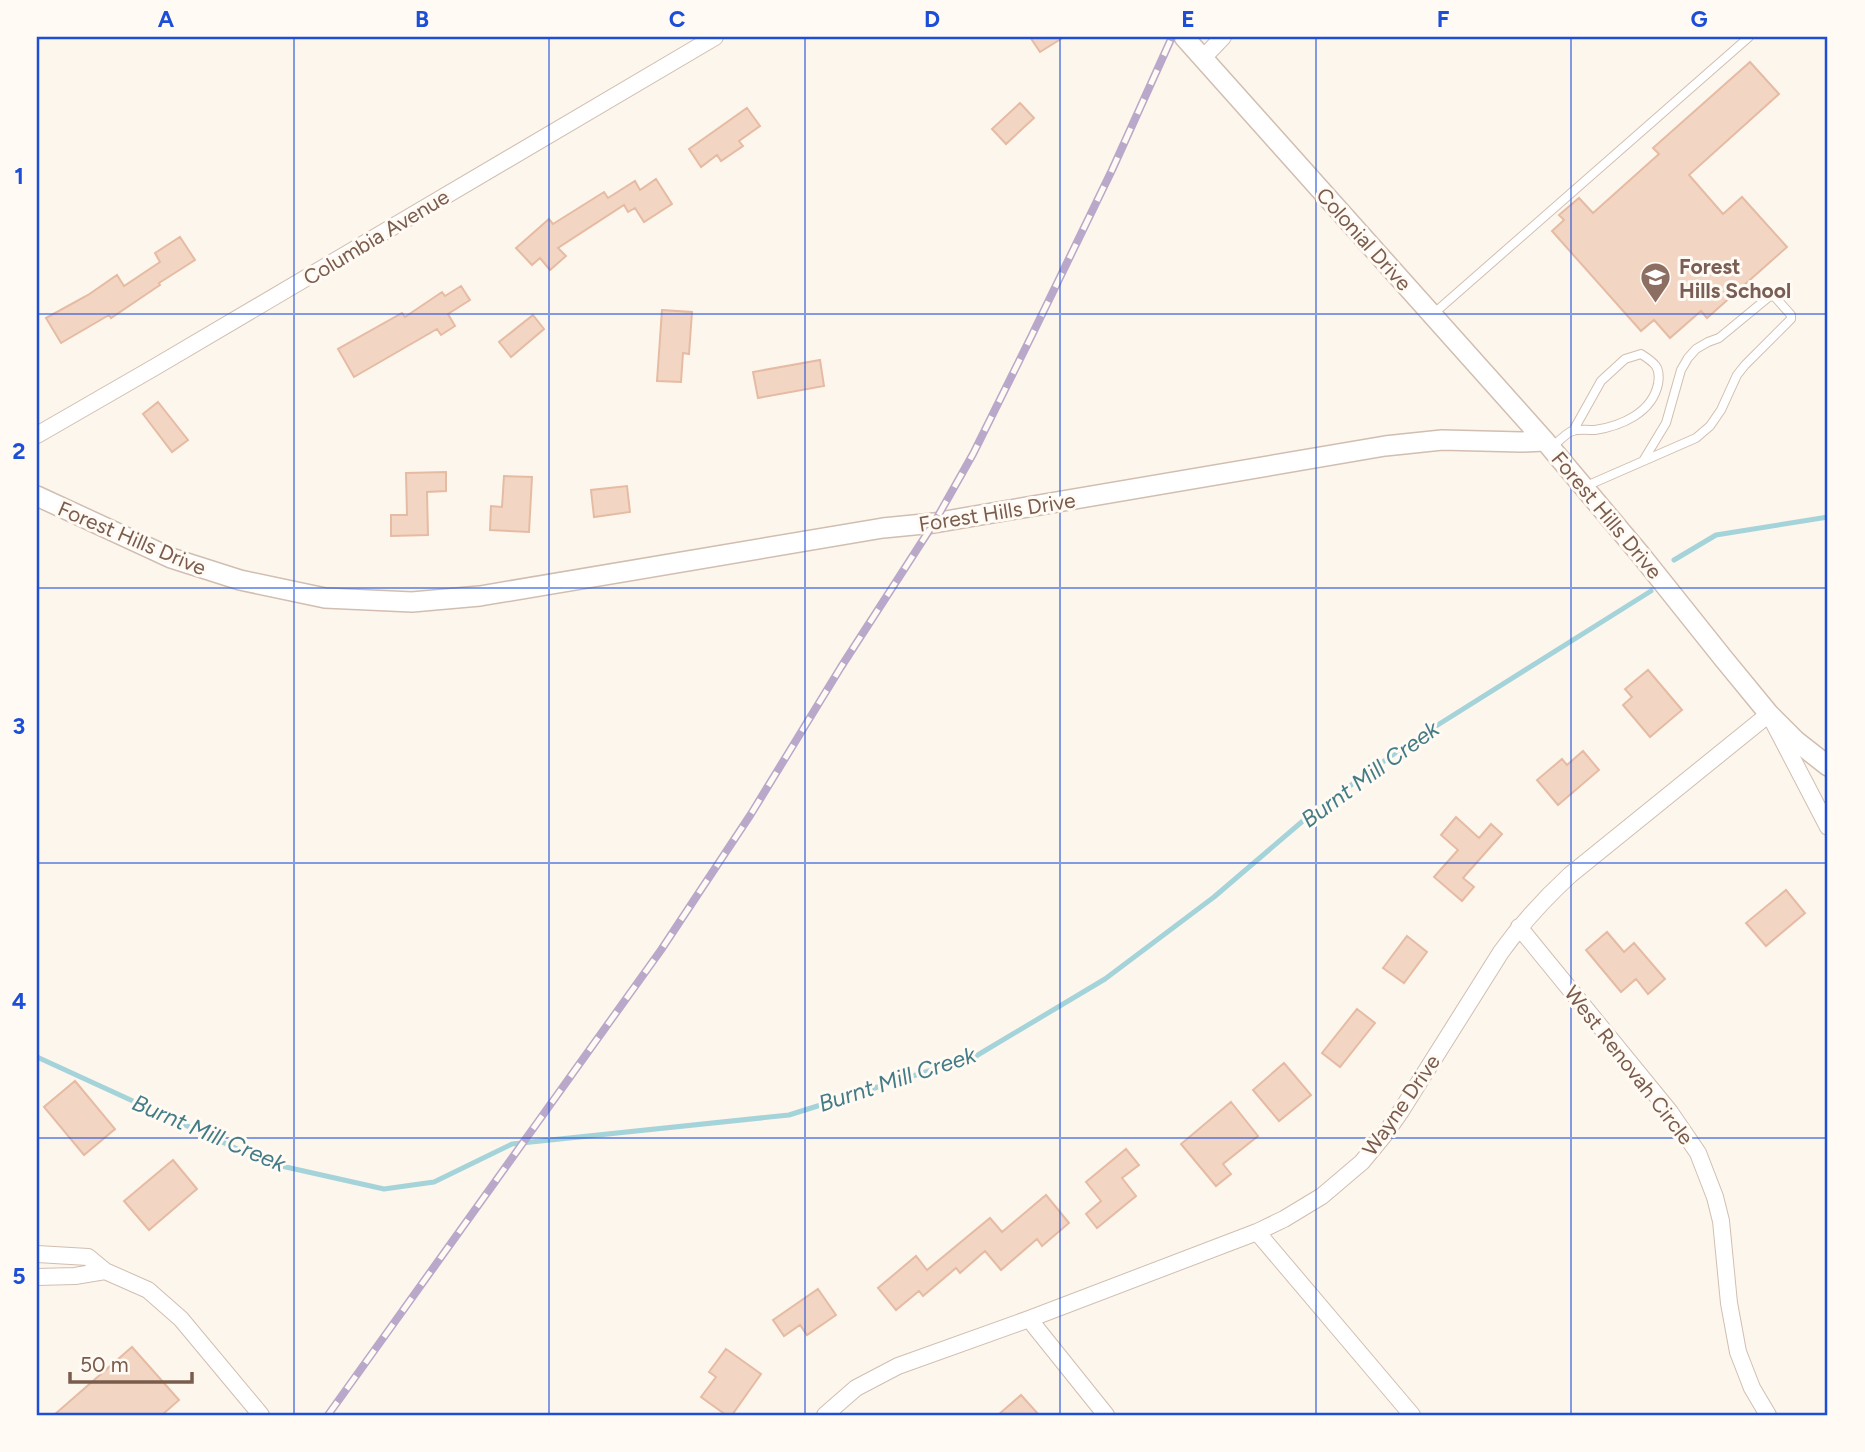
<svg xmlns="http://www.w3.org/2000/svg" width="1865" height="1452" font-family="Figtree,sans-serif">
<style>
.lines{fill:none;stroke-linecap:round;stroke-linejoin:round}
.stream{stroke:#a5d3da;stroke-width:5}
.building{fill:#f3d5c3;stroke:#e6bba3;stroke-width:2}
.service-casing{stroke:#d1beb0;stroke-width:10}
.minor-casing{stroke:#d1beb0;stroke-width:18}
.tertiary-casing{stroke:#d1beb0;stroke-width:22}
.service{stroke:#fff;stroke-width:8}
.minor{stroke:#fff;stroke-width:16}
.tertiary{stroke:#fff;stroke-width:19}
.rail-casing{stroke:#b9a8c9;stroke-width:8}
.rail{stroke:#fffaf3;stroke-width:5;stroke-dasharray:16;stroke-linecap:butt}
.grid{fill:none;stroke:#1d4ed8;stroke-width:2;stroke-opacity:0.55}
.labels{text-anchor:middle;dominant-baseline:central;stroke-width:6;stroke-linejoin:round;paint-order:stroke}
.street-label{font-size:21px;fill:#7a5c4d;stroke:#fffaf3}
.education-label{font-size:21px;font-weight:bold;fill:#785e54;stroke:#fffaf3;text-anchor:start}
.water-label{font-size:23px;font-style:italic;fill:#437c86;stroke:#fffaf3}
.neatline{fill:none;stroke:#1d4ed8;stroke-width:2.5}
.grid-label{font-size:23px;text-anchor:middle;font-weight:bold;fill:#1d4ed8}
</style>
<rect width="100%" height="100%" fill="#fdf6ec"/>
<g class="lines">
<path class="stream" d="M1674,560L1716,535L1828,517
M37,1057L268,1163L384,1189L434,1182L512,1144L789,1115L976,1056L1105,979L1214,897L1311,814L1409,743L1651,591"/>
</g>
<path class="building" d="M1030,37H1064L1040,52Z
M1750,62L1779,94L1689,175L1723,214L1742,197L1787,247L1707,318L1701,311L1670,338L1654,320L1641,331L1552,231L1564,220L1559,215L1579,198L1593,213L1659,154L1653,148Z
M1020,103L1034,118L1006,144L992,129Z
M747,108L760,126L739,141L743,146L721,161L717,155L701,167L689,149Z
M656,179L672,204L644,222L635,208L628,212L624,205L558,248L566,256L550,270L540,258L532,265L516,248L549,219L553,224L604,192L608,198L635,181L640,190Z
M180,237L195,260L159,283L160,285L111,318L109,315L61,343L46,318L88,295L117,275L124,286L160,262L155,253Z
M461,286L470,300L448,314L455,326L441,335L437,329L354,377L338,349L402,313L405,317L442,292L445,296Z
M662,310L692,312L689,354L683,353L681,382L657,381Z
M533,315L544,329L511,357L499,342Z
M820,360L824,386L758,398L753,372Z
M158,402L188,440L172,452L143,414Z
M446,472V491L427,492L428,535L391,536V515H407L406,473Z
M504,476L532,477L529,532L490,530L491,506L502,507Z
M627,486L630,512L594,517L591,490Z
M1648,670L1682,710L1650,737L1623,705L1632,697L1625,689Z
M1583,751L1599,770L1558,805L1537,780L1562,759L1567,765Z
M1456,817L1479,838L1491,824L1502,834L1463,878L1474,887L1462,901L1434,877L1458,850L1441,835Z
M1786,890L1805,913L1766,946L1746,923Z
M1607,932L1624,952L1634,943L1665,979L1648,994L1636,979L1621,992L1586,950Z
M1407,936L1427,952L1404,983L1383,968Z
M1357,1009L1375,1023L1340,1067L1322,1053Z
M1284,1063L1311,1095L1279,1121L1253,1090Z
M75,1081L115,1129L84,1155L44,1107Z
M1231,1102L1258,1136L1223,1164L1231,1174L1216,1186L1181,1144Z
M1126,1149L1139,1165L1122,1178L1136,1196L1097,1228L1086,1214L1101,1201L1086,1182Z
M173,1160L197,1189L149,1230L124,1201Z
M1046,1195L1069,1223L1042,1246L1037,1239L1001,1270L985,1251L960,1273L956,1268L923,1296L919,1291L896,1310L878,1288L916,1256L927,1270L990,1218L1002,1232Z
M818,1289L836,1315L807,1335L800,1325L784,1336L773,1320Z
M132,1347L179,1400L162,1415H54Z
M726,1349L761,1374L732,1415H726L701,1397L716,1377L709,1372Z
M1021,1395L1039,1415H998Z"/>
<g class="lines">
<defs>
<path id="service" d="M1432,315L1749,37
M1551,448C1557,443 1565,434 1572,431C1578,429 1588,430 1595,430C1621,426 1652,413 1658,384C1661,367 1655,363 1641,354L1625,359L1601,381L1573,431
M1584,487L1696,438L1710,426L1721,410L1737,375L1745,365L1791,319V315L1775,297L1770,296L1719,338L1708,342L1696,349L1688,358L1681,370L1666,423L1643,461"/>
<path id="minor" d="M1203,58L1223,37
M37,435L155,367L715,37
M1519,927L1670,1112L1698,1153L1715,1197L1721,1221L1729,1303L1738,1352L1752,1388L1768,1415
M1257,1232L1412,1415
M37,1254L88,1257L105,1271L148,1290L181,1319L261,1415
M37,1277L75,1276L105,1271
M1029,1319L1106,1415
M825,1415L856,1388L898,1366L1029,1319L1257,1232L1284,1219L1322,1196L1362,1162L1385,1134L1401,1111L1501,952C1522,923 1544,899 1570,875L1769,714L1828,827"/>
<path id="tertiary" d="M1184,37L1545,441
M37,496L171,558L240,580L325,598L412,602L480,596L883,528L934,523L1385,446L1442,440L1521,442L1545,441L1640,554L1723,658L1769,714L1796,741L1828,766"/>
</defs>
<use href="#service" class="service-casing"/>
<use href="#minor" class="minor-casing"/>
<use href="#tertiary" class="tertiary-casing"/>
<use href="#service" class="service"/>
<use href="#minor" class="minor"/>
<use href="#tertiary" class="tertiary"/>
<defs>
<path id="rail" d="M328,1415L661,950L751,814L841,667L934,523L973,454L1032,335L1112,170L1172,37"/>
</defs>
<use href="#rail" class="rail-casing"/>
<use href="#rail" class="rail"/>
</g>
<path class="grid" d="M294,37V1415M549,37V1415M805,37V1415M1060,37V1415M1316,37V1415M1571,37V1415M37,314H1828M37,588H1828M37,863H1828M37,1138H1828"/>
<defs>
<symbol id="school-pin" viewBox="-11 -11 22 30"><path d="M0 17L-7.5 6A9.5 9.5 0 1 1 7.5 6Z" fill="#8d6e63" stroke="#fffaf3"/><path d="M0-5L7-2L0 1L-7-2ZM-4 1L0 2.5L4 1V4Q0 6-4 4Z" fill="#fff"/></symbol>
</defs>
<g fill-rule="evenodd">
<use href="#school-pin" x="1638" y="260" width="35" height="47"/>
</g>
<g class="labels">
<g class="street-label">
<text transform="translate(376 237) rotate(-31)">Columbia Avenue</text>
<text transform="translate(1364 239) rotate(48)">Colonial Drive</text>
<text transform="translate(997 512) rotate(-9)">Forest Hills Drive</text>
<text transform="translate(1607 515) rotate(50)">Forest Hills Drive</text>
<text transform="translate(132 538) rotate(23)">Forest Hills Drive</text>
<text transform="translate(1629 1065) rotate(52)">West Renovah Circle</text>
<text transform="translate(1401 1105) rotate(-55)">Wayne Drive</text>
</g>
<g class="education-label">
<text x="1679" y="266">Forest<tspan x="1679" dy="24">Hills School</tspan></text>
</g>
<g class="water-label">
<text transform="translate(1370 774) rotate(-36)">Burnt Mill Creek</text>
<text transform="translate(897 1079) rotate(-18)">Burnt Mill Creek</text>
<text transform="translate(209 1133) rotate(23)">Burnt Mill Creek</text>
</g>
</g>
<rect width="1865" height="1452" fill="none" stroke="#fffaf3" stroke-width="77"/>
<path d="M70 1372v10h122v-10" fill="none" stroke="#7a5c4d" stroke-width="3.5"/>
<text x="80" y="1372" font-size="21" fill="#7a5c4d" stroke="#fffaf3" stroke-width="5" paint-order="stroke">50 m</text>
<rect x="38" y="38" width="1788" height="1376" class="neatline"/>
<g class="grid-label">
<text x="166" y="27">A</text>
<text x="422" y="27">B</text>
<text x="677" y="27">C</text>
<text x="932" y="27">D</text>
<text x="1188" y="27">E</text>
<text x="1443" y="27">F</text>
<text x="1699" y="27">G</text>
<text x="19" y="184">1</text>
<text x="19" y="459">2</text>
<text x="19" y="734">3</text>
<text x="19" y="1009">4</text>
<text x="19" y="1284">5</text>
</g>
</svg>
